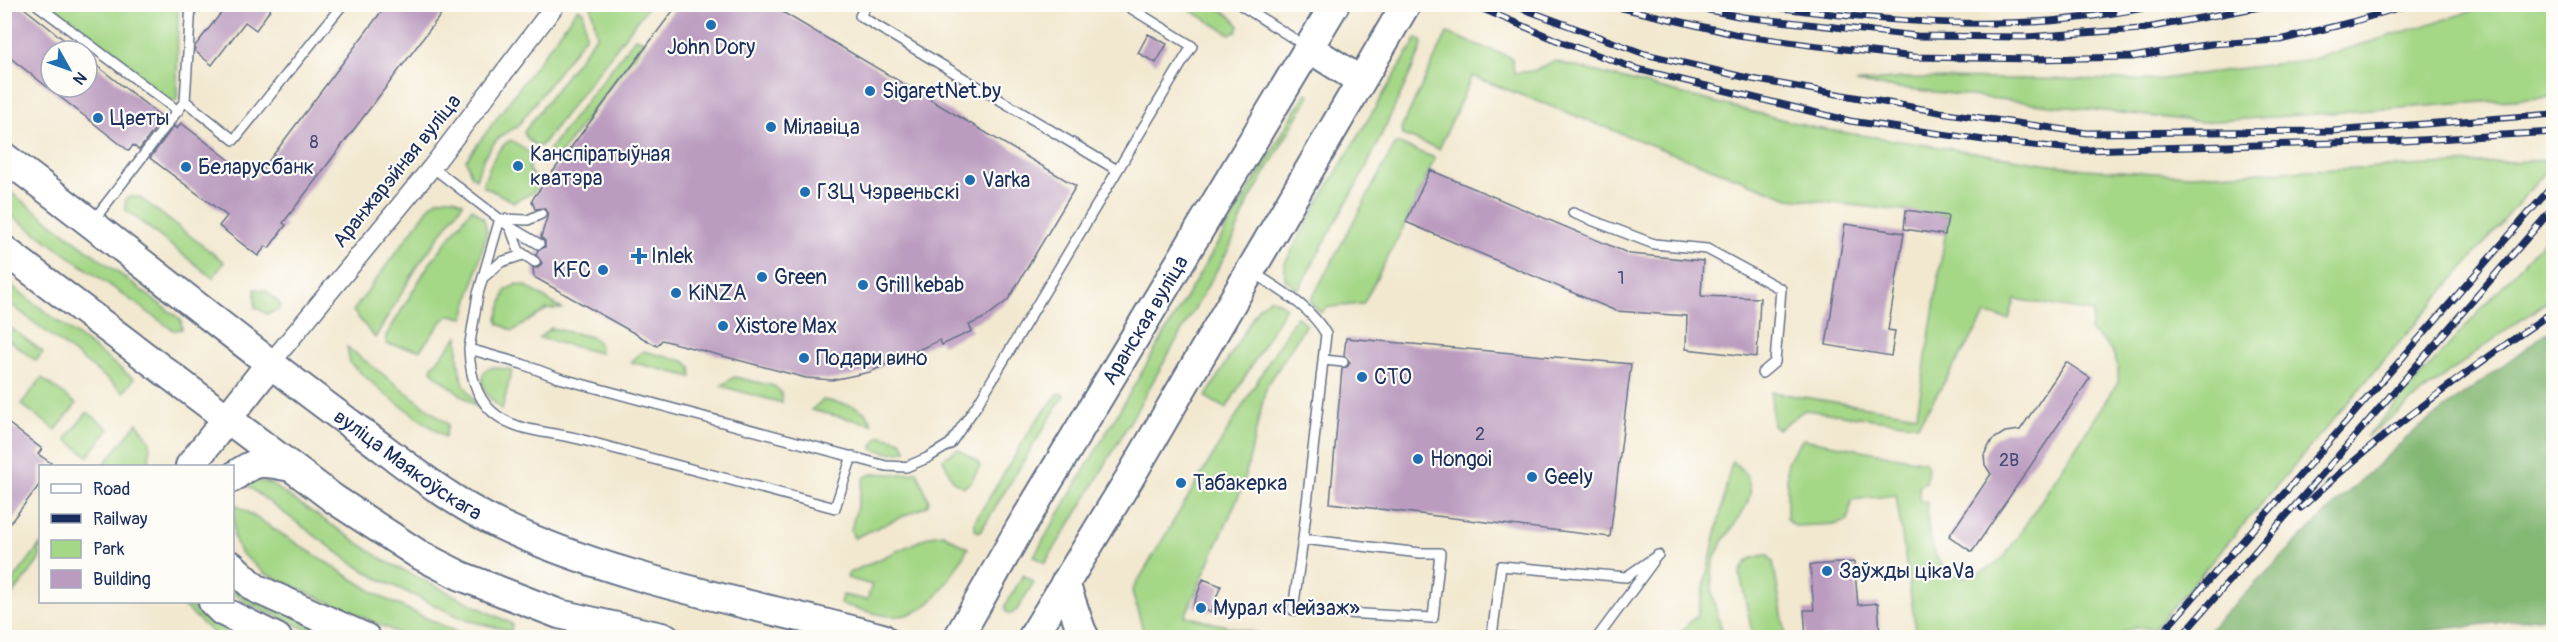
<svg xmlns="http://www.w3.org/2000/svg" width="2558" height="642" font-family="Pangolin,sans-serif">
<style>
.green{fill:#a4d786;stroke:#608372;stroke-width:1.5}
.forest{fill:#83b873;stroke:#4f7468;stroke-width:1.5}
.building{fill:#bb9cc0}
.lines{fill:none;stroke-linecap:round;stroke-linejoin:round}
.service-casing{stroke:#667086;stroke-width:12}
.minor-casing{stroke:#667086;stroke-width:21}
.primary-casing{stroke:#667086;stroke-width:32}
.service{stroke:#fff;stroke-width:9}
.minor{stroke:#fff;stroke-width:18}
.primary{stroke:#fff;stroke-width:28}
.rail-casing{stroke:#1b2f5e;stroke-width:7}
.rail{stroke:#fdfcf7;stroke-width:4.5;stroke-dasharray:14;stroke-linecap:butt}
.poi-dot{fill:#1f6fb2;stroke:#fdfcf7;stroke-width:2}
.labels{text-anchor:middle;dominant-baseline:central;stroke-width:4.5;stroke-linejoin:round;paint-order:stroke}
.number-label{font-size:18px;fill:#434a76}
.poi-label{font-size:21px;fill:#1b2f5e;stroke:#fdfcf7;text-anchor:start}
.street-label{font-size:21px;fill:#1b2f5e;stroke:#fdfcf7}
</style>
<rect width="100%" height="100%" fill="#fdfcf7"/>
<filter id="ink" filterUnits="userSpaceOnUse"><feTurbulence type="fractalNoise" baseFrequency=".0167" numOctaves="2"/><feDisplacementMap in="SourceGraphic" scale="12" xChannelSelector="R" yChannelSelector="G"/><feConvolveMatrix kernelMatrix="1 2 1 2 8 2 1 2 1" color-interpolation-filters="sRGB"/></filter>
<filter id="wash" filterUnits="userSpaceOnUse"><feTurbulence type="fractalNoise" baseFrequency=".008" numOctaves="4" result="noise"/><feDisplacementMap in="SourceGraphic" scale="24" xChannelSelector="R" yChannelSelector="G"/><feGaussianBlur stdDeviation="1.35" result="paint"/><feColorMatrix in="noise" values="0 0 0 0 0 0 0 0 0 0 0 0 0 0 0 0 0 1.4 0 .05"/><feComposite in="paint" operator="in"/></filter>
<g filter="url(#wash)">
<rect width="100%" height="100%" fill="#f2e8cf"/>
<path class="green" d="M45,5H178L177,99L173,103Z
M591,5H649L541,146C534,146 526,139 524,132L597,35Z
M1181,5C1202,4 1227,6 1239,26L1237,32L1230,34Z
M2492,5H2553V97L2202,122L1855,83L1902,78L2154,80L2313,59Z
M578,8L583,11L586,35L517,127C493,137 483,155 476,179L471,175L466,160Z
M1447,33L1512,58L1514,73L1533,71L1554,61L1815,128L2083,169L2190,175L2553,160V163L2154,629C2140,627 2126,626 2117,638L1912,637L1915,625L1896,495L1851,500L1848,521L1837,524L1795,526L1787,519V461L1803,439L1925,462L1928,467L1926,482L1919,485V500L1927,502C1926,557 1948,605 2005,556L2118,383C2120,357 2111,345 2090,331L2093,312L2015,299L2009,319L1986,314L1918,425L1805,410L1778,429L1773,426L1771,392L1917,415L1948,216L1789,198L1472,76L1439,149L1403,135L1401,129Z
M635,38L645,41L554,162L548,156V151Z
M1417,38L1422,41L1421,50L1368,164L1298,290L1285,279V263L1318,203Z
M1306,93L1310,95L1249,201L1230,247L1082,505L1045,563L1034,556Z
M511,140L531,154L529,170L538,182L534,192L514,202L483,186C488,170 495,148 511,140Z
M1396,143L1435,158L1406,222L1363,304L1329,307L1321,313L1310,302Z
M5,188L181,320L182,329L173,330L5,211Z
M129,197H139L224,262L213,278L126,210L125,202Z
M446,198H454L463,203L417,267L375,338L353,311L431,205L437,200Z
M472,208L484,219L487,232L464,318L450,315L443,320L420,350L386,344V336L428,266Z
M2553,230V297L2472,355L2366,437Z
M5,281L134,379L124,392L5,300Z
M517,284L526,286L562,309H547L513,331L499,324L497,319L506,290Z
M255,289L266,291L281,305L278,310L267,314L255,307Z
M1269,299L1275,300L1286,307L1226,409L1206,397L1258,308Z
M1296,316L1306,324L1266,388L1243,486L1185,616L1272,637H1145L1132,591Z
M4,323L43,352L36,361L5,337Z
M551,328L592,337L599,343L600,353L539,338Z
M458,336C457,373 460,384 483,412L433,373L431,368Z
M347,347L448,424L445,437L386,395L350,363Z
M643,351L684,361L691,367L692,377L631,362Z
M493,367L512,370L502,410C490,398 476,387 485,370Z
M734,377L774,386L781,392L782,403L721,386Z
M42,378L76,404L56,430L21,404Z
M1059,393L1064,395L980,532L975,530V521L1034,424Z
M823,400C841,404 867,404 872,424L811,410Z
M87,412L109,429L88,456L66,439Z
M137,423L150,441L149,466H103Z
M882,436L901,441L907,451L890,453L872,449L878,437Z
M958,449L976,460L980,466L970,483L963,487L953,481L943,459Z
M1732,461C1779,496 1721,525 1713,565C1708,590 1717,613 1724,637H1676L1698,614Z
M917,471L929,501L927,506L854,538L851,530L864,478C876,468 898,479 917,471Z
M257,481L269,483L387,562L512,624L511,631L466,620L379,579L352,563L245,484Z
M233,503L381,597L467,637H407L264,573L240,552L234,537Z
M943,534L968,548C950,577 932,620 889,616C873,614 856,608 840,604L842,595L867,600L872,585L847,578L849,573L930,536Z
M40,545V559L5,605V591Z
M1768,555L1773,562L1786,637H1753L1740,574C1745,559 1753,556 1768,555Z
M1023,575L1034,582L1017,610L1011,614L1006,612L1005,606Z
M232,583L337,637H324L245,602L233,593Z
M179,602H187L204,618L236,637H220L212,632Z"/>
<path class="forest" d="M2553,328V616L2375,637H2202L2330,509L2412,433Z"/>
<g id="blocks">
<path class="building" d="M4,4H19L78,51H51V87H87V58L163,118L139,150L133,145L129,151L4,53Z
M221,4H274L256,30L245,22L212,65L195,51V46L225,8Z
M387,4H449L283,223L286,225L269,248L266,246L258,256L219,226L227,216L150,158L174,126L177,129L181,123L255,179Z
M678,4H769L1076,186L1008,300L986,317L969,325L972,331L942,345L940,340L870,372L832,380L806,378L662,340L657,346L534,277L533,268H538L542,263L536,255L538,250L545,247V241L541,237L548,214L544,208L535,209L532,201L534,197Z
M1148,34L1167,44L1156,63L1138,53Z
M1430,170L1630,254L1703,261L1701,296L1760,298L1757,357L1686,349L1687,316L1616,311L1406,222Z
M1906,210L1948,216L1945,235L1904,229Z
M1845,224L1904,233L1888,330L1895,331L1891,356L1826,345Z
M1346,338L1631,364L1610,537L1330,503L1342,369L1348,366L1350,362L1344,355Z
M2066,362L2090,378L1972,552L1949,536L1991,474L1985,465L1984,455L1992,440L2005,432L2020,430Z
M4,420L42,449L38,454L51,463L48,466H40V484L4,531Z
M1854,562L1858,605L1878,603L1880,633L1806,638L1804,610H1814L1810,565Z
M1203,579L1221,586L1210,612L1193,606Z"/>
</g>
</g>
<g filter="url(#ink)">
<use href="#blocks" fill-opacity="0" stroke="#667086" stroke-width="1.5"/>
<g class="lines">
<defs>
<path id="service" d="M36,4L178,111
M867,4L860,16L1117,170
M1239,4L1307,47
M185,101L191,4
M432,167L510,227L539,244
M1573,213L1654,244L1707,249L1781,289L1775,362L1762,373
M500,219L478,294L469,349L522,364L559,378L886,466L906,467L927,458L950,444L977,405L1192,46L1124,4
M500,219L528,220L541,214
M93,221L185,101L234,140L343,4
M510,227L519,251L535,262
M1254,273C1280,290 1310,306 1326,334L1303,539L1420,553H1440L1433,618L1293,610L1303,539
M485,276L501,262L523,255
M469,349C470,375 476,402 499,417C523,433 556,432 583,440C667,462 751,485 835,508L852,456
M1324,360L1343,362
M1518,638L1492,636L1501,566L1626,577L1658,555
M1597,638L1653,562"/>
<path id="minor" d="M270,364L432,167L556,4"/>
<g id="primary">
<path d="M1309,48L1361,81"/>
<path id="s1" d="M4,157C123,245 236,341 356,428C401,461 445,498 496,523C617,581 753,603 882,638"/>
<path d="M4,250L334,499L418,554L461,576L559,614L666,638"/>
<path d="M190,466L270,364"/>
<path d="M232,478C256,459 263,461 291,467"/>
<path d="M232,566L255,588L366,638"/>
<path d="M1065,583L1081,630L1085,638"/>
<path d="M213,602L222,611L277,638"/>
<path id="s2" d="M958,638L1019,530L1335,4"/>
<path d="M1032,638L1129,479L1406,4"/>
</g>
</defs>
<use href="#service" class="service-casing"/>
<use href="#minor" class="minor-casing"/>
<use href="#primary" class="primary-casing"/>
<use href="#service" class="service"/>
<use href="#minor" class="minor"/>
<use href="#primary" class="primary"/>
<defs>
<path id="rail" d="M1471,4L1561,42L1637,69L1850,121L1991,141L2084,150L2403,141L2554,132
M1510,4L1645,54L1752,79L1940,112L2087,133L2333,131L2554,114
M1605,4L1738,35L1810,45L1915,57L2034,59L2132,57L2211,44L2280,40L2352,22L2411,4
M1679,4L1743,17L1917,36L2026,37L2141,29L2276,4
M1754,4C1851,18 1952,28 2050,21C2089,18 2128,11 2167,4
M2301,508C2379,435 2466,371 2554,311
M2158,638L2554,184
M2180,638L2554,207"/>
</defs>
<use href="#rail" class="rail-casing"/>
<use href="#rail" class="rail"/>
</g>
</g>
<g class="poi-dot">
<circle cx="711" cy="25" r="6"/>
<circle cx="870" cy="91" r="6"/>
<circle cx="98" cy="118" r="6"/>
<circle cx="771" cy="127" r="6"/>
<circle cx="518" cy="166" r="6"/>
<circle cx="186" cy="167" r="6"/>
<circle cx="970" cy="180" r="6"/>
<circle cx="805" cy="192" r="6"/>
<path d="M636 247h6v6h6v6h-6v6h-6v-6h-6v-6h6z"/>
<circle cx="603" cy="270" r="6"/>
<circle cx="762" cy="277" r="6"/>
<circle cx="863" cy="285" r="6"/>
<circle cx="676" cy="293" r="6"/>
<circle cx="723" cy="326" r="6"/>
<circle cx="804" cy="358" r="6"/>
<circle cx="1362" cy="377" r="6"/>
<circle cx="1418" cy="459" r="6"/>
<circle cx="1532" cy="477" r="6"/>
<circle cx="1181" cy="483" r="6"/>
<circle cx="1827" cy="571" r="6"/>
<circle cx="1201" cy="608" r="6"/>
</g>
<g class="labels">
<g class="number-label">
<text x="314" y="142">8</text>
<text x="1621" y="278">1</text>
<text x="1480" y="434">2</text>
<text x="2009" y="460">2В</text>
</g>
<g class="poi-label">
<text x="711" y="47" text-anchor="middle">John Dory</text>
<text x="882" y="91">SigaretNet.by</text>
<text x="110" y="118">Цветы</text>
<text x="783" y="127">Мілавіца</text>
<text x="530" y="154">Канспіратыўная<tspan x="530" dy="24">кватэра</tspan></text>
<text x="198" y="167">Беларусбанк</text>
<text x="982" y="180">Varka</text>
<text x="817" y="192">ГЗЦ Чэрвеньскі</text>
<text x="651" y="256">Inlek</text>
<text x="591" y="270" text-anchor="end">KFC</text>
<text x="774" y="277">Green</text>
<text x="875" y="285">Grill kebab</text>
<text x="688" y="293">KiNZA</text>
<text x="735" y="326">Xistore Max</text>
<text x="816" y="358">Подари вино</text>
<text x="1374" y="377">СТО</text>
<text x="1430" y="459">Hongoi</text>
<text x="1544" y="477">Geely</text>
<text x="1193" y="483">Табакерка</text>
<text x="1839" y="571">Заўжды цікаVа</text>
<text x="1213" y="608">Мурал «Пейзаж»</text>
</g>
<g class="street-label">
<text transform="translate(397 171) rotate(-51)">Аранжарэйная вуліца</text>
<text stroke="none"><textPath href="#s2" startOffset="369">Аранская вуліца</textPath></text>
<text stroke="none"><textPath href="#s1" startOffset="508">вуліца Маякоўскага</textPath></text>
</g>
</g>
<rect width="2558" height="642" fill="none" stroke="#fdfcf7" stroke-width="24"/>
<rect x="39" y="465" width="195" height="138" fill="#fdfcf7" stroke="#a3aaba" stroke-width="1.5"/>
<rect x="51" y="484" width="30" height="9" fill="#ffffff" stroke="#a3aaba" stroke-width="1.5"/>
<text x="93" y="495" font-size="18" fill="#1b2f5e">Road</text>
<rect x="51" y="514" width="30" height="9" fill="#1b2f5e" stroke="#a3aaba" stroke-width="1.5"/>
<text x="93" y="525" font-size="18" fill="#1b2f5e">Railway</text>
<rect x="51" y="540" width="30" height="18" fill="#a4d786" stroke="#a3aaba" stroke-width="1.5"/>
<text x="93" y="555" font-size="18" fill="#1b2f5e">Park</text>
<rect x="51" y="570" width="30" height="18" fill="#bb9cc0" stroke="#a3aaba" stroke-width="1.5"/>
<text x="93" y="585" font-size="18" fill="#1b2f5e">Building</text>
<g transform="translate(69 69) rotate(130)"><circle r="28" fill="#fdfcf7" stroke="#a3aaba" stroke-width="1.5"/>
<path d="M0-4.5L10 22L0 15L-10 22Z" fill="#1f6fb2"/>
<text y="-9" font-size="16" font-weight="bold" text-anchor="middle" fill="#1b2f5e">N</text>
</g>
</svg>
